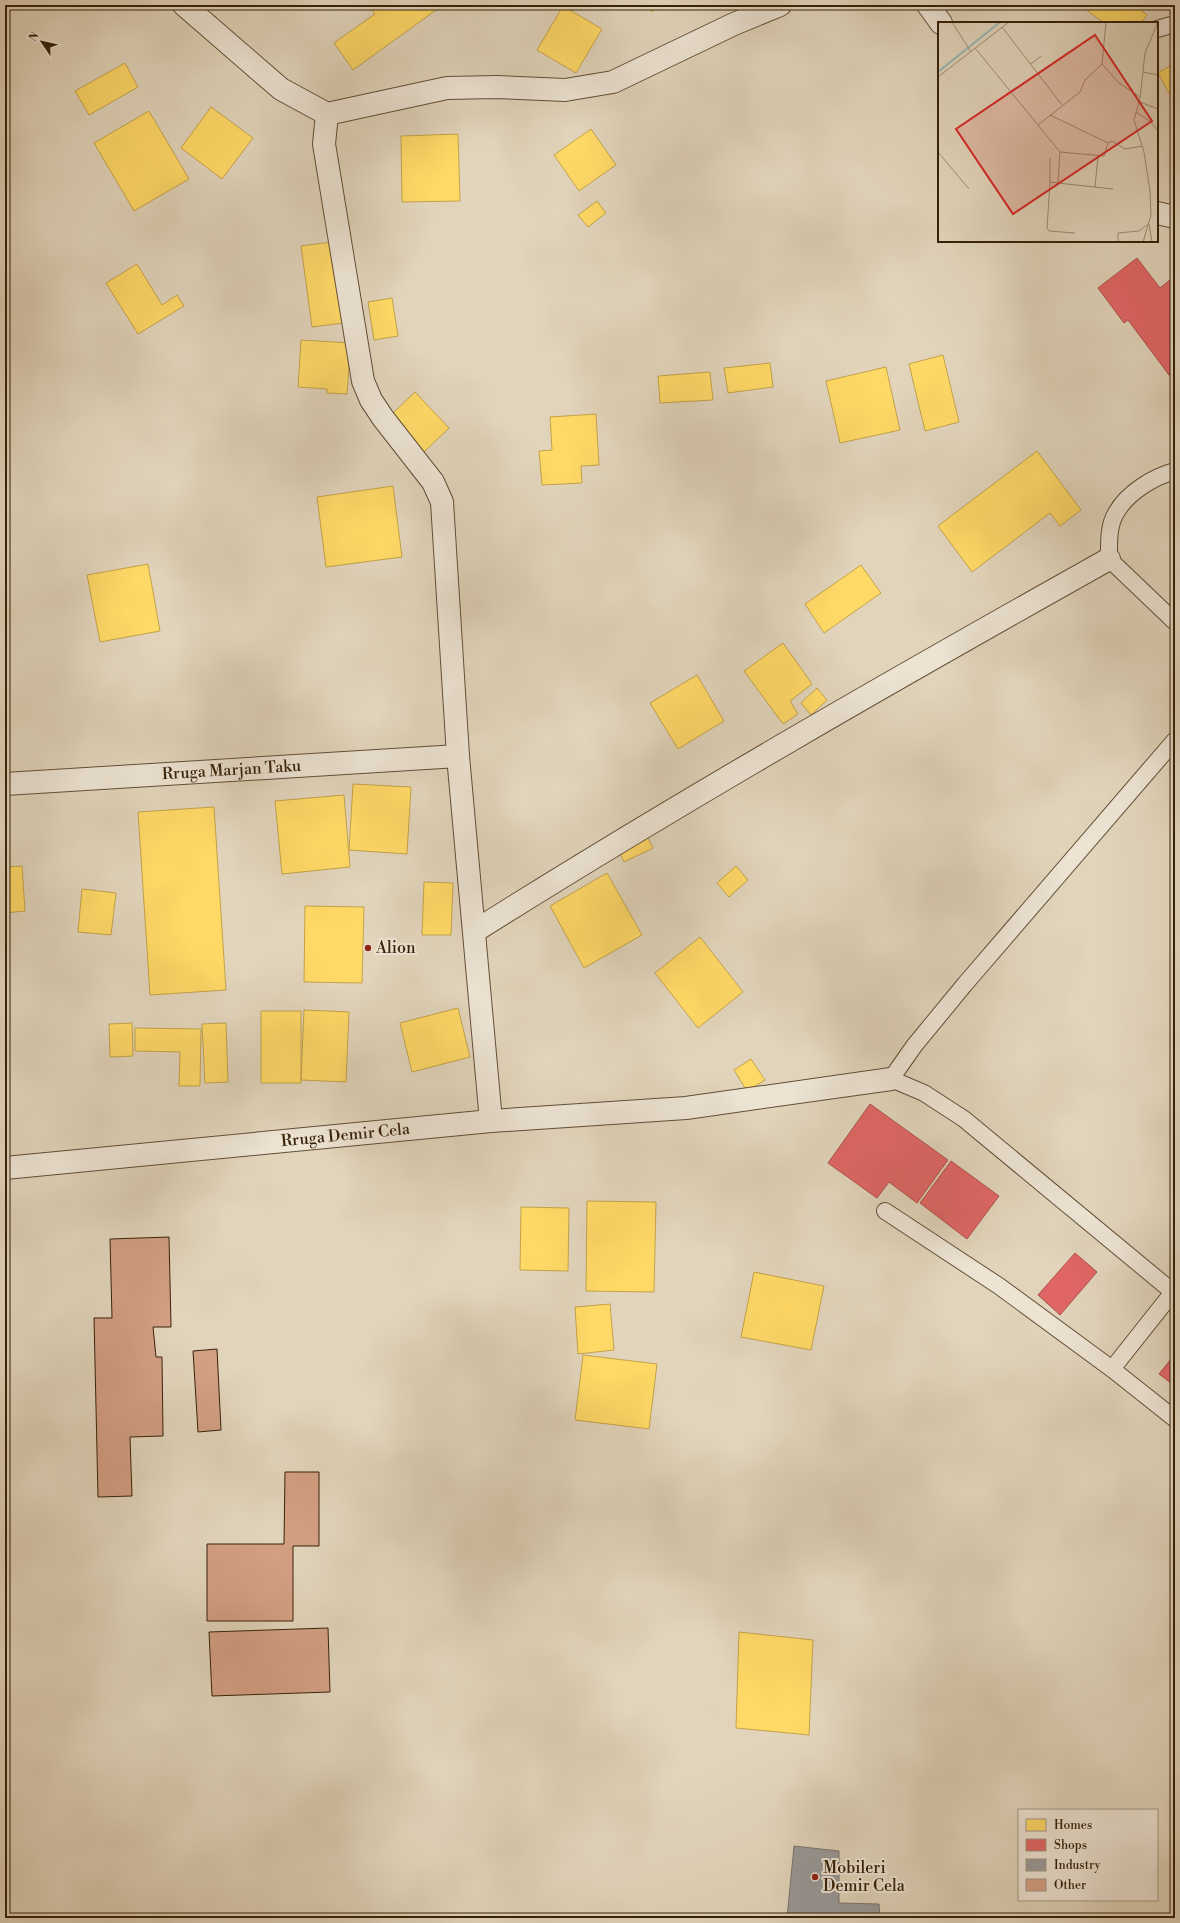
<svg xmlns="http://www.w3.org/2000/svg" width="1180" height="1923" font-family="'Libre Bodoni',serif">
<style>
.homes{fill:#ffd966;stroke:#c3a24a}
.shops{fill:#e06666;stroke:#ad514a}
.industry{fill:#999;stroke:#7c756e}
.building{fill:#d39f83;stroke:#372109}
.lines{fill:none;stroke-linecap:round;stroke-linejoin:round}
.service-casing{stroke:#624e36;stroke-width:18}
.minor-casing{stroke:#624e36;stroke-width:24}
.service{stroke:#ece3d3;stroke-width:16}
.minor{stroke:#ece3d3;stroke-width:22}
.poi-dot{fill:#8f2418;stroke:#ece3d3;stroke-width:1.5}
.labels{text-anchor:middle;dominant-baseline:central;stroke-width:4;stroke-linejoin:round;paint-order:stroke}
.street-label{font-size:16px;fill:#372109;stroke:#ece3d3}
.poi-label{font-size:16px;fill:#372109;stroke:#ece3d3;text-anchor:start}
.inset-river{fill:none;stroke:#95b7b6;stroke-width:2}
.inset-road{fill:none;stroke:#9d8c74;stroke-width:1}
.view{fill:#d62828;fill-opacity:0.15;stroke:#d62828;stroke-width:2}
.inset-edge{fill:none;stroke:#372109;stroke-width:2}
</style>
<rect width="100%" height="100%" fill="#e1d4bb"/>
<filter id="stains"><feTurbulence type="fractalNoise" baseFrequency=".005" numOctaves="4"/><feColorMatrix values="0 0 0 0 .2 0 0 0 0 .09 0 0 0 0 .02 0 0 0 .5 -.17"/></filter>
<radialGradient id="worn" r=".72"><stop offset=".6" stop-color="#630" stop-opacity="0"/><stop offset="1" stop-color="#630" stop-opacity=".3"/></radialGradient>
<path class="homes" d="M368,5H443L353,70L334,43L375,14Z
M646,5H660L652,12Z
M1080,5H1134L1147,15L1141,23H1104Z
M563,6L602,29L576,73L537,50Z
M125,63L138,87L89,115L75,91Z
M1175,63V104L1158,73Z
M211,107L253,138L222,179L181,148Z
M149,111L189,179L134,211L94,143Z
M591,129L616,165L579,191L554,155Z
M458,134L460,201L402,202L401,136Z
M597,201L606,213L588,227L578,215Z
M332,242L343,323L312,327L301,246Z
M137,264L162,305L177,295L184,306L138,334L106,283Z
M392,298L398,336L374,340L368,302Z
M301,340L351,343L347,394L327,393V389L298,387Z
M943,355L959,422L925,431L909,364Z
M770,363L773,387L728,393L724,368Z
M886,367L900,430L840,443L826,381Z
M710,372L713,400L660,403L658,376Z
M415,392L449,428L424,452L390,416Z
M596,414L599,465L581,466L582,483L542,485L539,451L552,450L550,417Z
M1037,451L1081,510L1060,526L1050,513L972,572L938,526Z
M393,486L402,557L326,567L317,497Z
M148,564L160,631L100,642L87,575Z
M861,565L881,593L824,633L805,604Z
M783,643L812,684L790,701L798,714L783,724L744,671Z
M697,675L724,721L678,749L650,703Z
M817,688L827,700L811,715L801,703Z
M353,784L411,787L407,854L349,850Z
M344,795L350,867L282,874L275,801Z
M214,807L226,990L150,995L138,812Z
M645,833L653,848L624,862L617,847Z
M22,866L25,911L5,913V867Z
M736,866L748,880L729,897L717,883Z
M607,873L642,935L584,968L550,906Z
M424,882L453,883L451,935H422Z
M82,889L116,893L111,935L78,932Z
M305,906L364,907L362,983L304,982Z
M700,937L743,992L698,1028L655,973Z
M458,1008L470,1057L412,1072L400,1023Z
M304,1010L349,1012L346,1082L301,1080Z
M261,1011H301V1083H261Z
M132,1023L133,1056L110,1057L109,1024Z
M226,1023L228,1082L205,1083L202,1024Z
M135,1028L201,1029L200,1086H179L180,1052L135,1051Z
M5,1040H8V1096H5Z
M751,1059L765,1080L747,1091L734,1070Z
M587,1201L656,1202L654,1292L586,1291Z
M521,1207L569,1208L568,1271L520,1270Z
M754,1272L824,1286L811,1350L741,1337Z
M610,1304L614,1350L578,1354L575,1307Z
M583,1355L657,1364L649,1429L575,1420Z
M739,1632L813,1640L809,1735L736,1728Z"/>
<path class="shops" d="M1137,258L1160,288L1170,280L1175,287V383L1128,320L1124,323L1098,288Z
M870,1104L948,1160L917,1203L889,1182L877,1198L828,1163Z
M951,1161L999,1196L967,1239L920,1203Z
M1075,1253L1097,1272L1060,1315L1038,1295Z
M1175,1354V1386L1159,1374Z"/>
<path class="industry" d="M794,1846L839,1851V1903L879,1904L880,1918H787Z"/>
<path class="building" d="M169,1237L171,1327H153L156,1357H162L163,1436L130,1437L132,1496L98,1497L94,1318H112L110,1239Z
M217,1349L221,1430L198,1432L193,1351Z
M285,1472H319V1546H293V1621H207V1544H284Z
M328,1628L330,1692L212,1696L209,1632Z"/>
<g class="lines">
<defs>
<path id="service" d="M1157,29L1175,24
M1175,471C1153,477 1127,493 1116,513C1108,526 1109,544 1109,559L1175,622
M1175,740L965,984L914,1046L891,1079L924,1093L964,1119L1173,1292L1112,1369L1175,1419
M885,1211L999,1286L1112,1369"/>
<g id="minor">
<path d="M184,5L281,89L327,114L447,88L496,87L565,90L613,82L734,24L780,5"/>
<path d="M928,5L941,23"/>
<path d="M327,114L324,144L363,381L371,400L383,418L433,482L442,502L458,756L491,1121"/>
<path d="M1157,213L1175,217"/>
<path id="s1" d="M5,784L458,756"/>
<path d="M475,931C683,800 895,679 1109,559"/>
<path id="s2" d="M5,1168L491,1121L686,1108L891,1079"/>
</g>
</defs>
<use href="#service" class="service-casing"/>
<use href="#minor" class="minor-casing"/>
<use href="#service" class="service"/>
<use href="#minor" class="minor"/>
</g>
<g class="poi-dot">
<circle cx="368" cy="948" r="4"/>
<circle cx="815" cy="1877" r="4"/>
</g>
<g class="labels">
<g class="street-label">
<text stroke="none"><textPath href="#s1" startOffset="227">Rruga Marjan Taku</textPath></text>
<text stroke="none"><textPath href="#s2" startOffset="342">Rruga Demir Cela</textPath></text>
</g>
<g class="poi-label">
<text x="376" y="948">Alion</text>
<text x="823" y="1868">Mobileri<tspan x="823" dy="18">Demir Cela</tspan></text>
</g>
</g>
<g transform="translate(938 22)">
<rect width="220" height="220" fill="#e1d4bb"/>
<path class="inset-river" d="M0,50L62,0"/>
<path class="inset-road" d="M14,0L33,30M168,0L164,42L181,61L202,75M64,5L124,83M37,26L122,130L120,161L112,160L109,206L111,209L137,211M93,42L103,34M205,50L220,53M0,55L71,0M202,80L220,87M198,90L213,100L220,109M112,93L170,121M100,103L142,70L147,58L164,42M0,130L31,167M122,130L166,134L170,121L174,119L187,127L205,124M112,160V136M120,161L175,167M157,165L160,134M211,202L214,220M180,220V211L201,209L209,203M205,220L213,193L212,169L206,130L196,98L202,77L207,31L220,0"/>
<path class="view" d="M157,13L214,99L75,192L18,107Z"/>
<rect width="220" height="220" class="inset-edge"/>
</g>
<rect width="1180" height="1923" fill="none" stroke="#e1d4bb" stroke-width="20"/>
<rect x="6" y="6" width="1168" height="1911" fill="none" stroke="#372109" stroke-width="2"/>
<rect x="10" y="10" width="1160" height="1903" fill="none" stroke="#372109"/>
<rect x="1018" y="1809" width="140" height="92" fill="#ece3d3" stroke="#a49582"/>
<rect x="1026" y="1819" width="20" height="12" fill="#ffd966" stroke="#a49582"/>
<text x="1054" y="1829" font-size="12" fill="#372109">Homes</text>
<rect x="1026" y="1839" width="20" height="12" fill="#e06666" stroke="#a49582"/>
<text x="1054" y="1849" font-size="12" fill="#372109">Shops</text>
<rect x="1026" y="1859" width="20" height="12" fill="#999999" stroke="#a49582"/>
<text x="1054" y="1869" font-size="12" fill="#372109">Industry</text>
<rect x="1026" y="1879" width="20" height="12" fill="#d39f83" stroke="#a49582"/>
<text x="1054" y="1889" font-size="12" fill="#372109">Other</text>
<g transform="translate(42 42) rotate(304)" stroke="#ece3d3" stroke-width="3" paint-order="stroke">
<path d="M0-3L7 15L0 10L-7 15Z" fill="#372109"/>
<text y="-6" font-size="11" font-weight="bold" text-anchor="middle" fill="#372109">N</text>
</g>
<rect width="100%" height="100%" filter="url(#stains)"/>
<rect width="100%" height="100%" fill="url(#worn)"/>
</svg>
